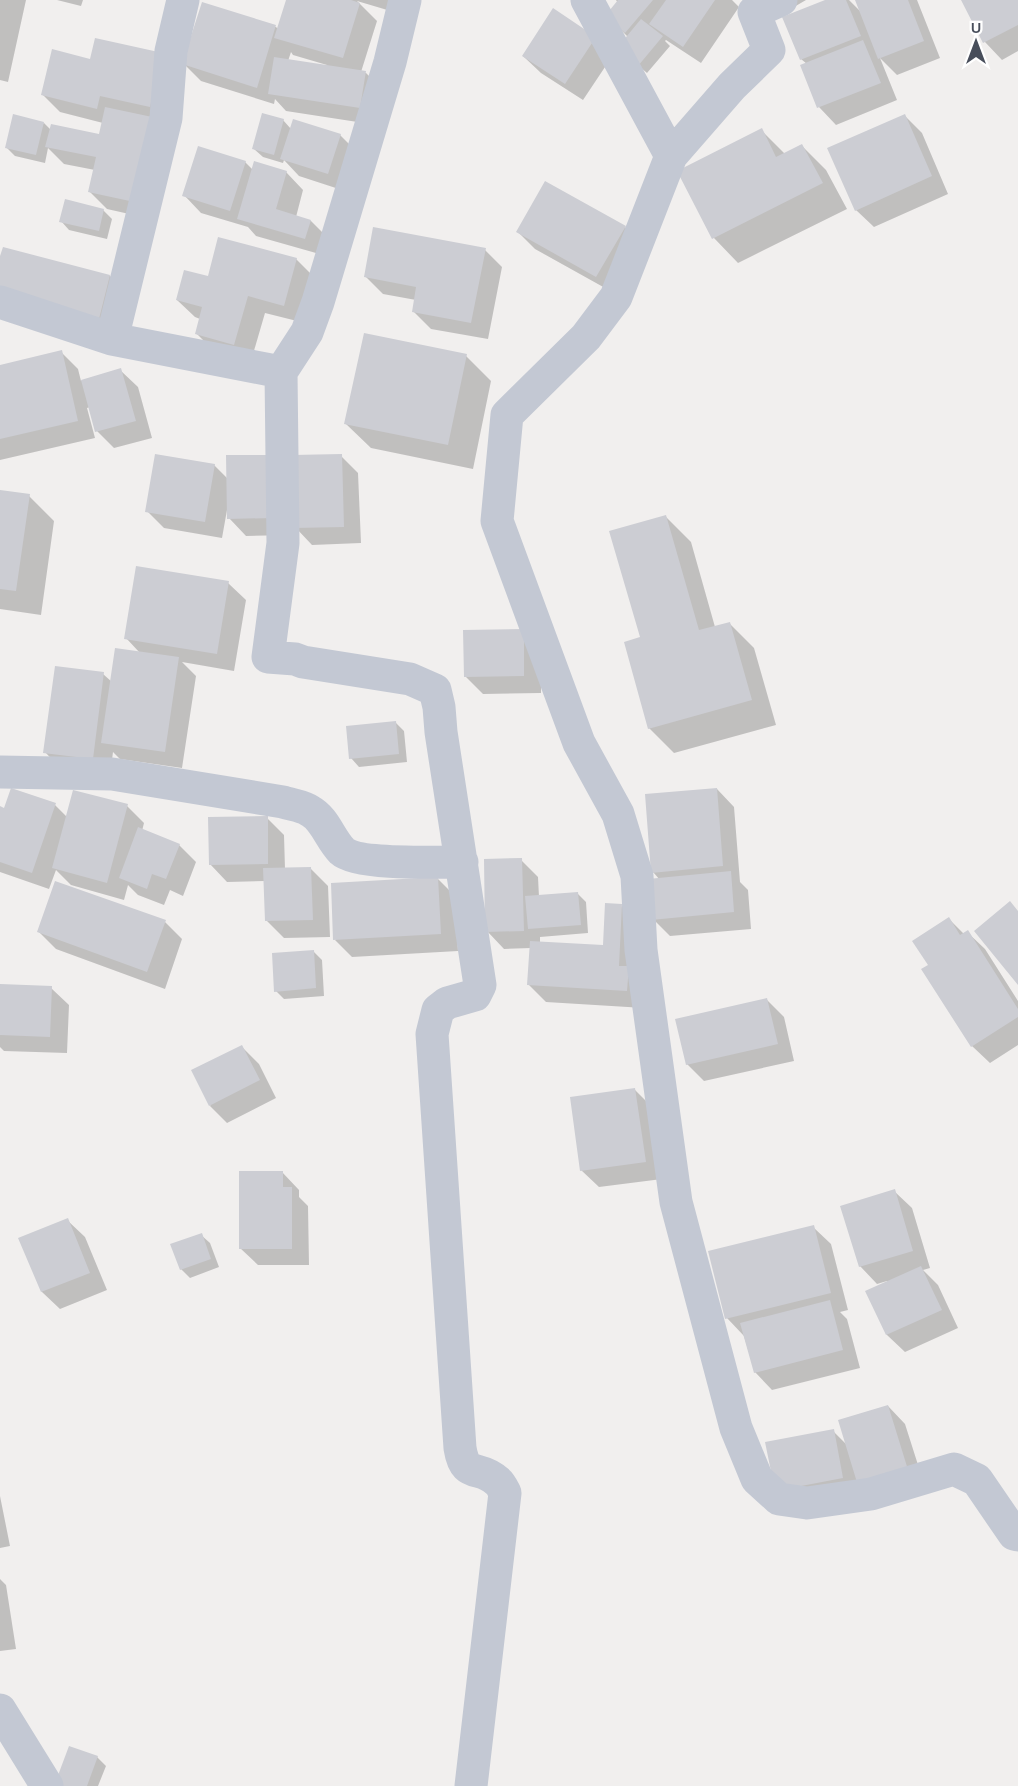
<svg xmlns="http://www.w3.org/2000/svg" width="1018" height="1786" font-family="Karla,sans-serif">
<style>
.shadow{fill:#0003;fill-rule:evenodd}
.building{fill:#cccdd3}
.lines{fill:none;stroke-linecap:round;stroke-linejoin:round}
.street{stroke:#c3c8d3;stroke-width:33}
</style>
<rect width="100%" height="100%" fill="#f1efee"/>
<path class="shadow" d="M0,0H26L8,82L0,80Z
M57,0H83L81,6Z
M287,0H398L394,12L357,1L377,21L361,72L366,73L383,90L377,125L286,111L275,99L274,104L201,81L183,63L203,4L276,27L278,29ZM291,52L293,55L327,65L326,67L288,61Z
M616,0H732L739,7L701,63L666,40L665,41L670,46L647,73L627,56L628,37L607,16L618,3Z
M768,0H806L782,14Z
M829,0H849L862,13L857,0H917L940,58L897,75L880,58L897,100L836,125L819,107L807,64L801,59Z
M963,0H1018V51L1002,60L985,42Z
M554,10L613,55L583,100L541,73L523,56Z
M162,55L156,220L107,209L90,192L95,170L64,164L48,148L45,163L15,156L6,147L44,123L51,130L101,136L103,123L60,112L43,95L92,61Z
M904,115L922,133L948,194L874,227L856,210Z
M283,120L291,129L340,135L358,153L345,191L299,176L284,160L283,163L263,157L254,149Z
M761,130L785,154L801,145L826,170L847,209L738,263L714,238L679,172Z
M245,162L253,170L286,172L303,190L296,217L311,221L328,238L323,255L256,236L248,227L201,213L184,195Z
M103,210L112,219L107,239L69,230L61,221Z
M625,227L642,244L614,293L535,249L518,232Z
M485,250L502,267L488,339L431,329L413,311L416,300L383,294L365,276Z
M296,259L314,277L301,322L265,313L251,361L214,351L196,333L200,319L195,317L177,300L209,278Z
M0,262L110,276L127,294L115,339Z
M61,352L78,369L81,381L120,370L138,387L152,438L114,448L97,431L90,407L87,408L95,438L0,460V366Z
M466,356L491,381L473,469L371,448L346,424Z
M341,456L358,473L361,543L312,545L295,527Z
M214,465L228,479L290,535L246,536L229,518L228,510H227L222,538L164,528L147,511Z
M0,492L29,496L54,521L41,615L0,609Z
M666,517L691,542L715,627L729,623L754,648L776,725L674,753L649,728L641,638Z
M228,583L246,600L234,671L182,662L196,676L182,768L120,759L113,752L110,776L62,770L45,752L103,674L112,682L140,653L126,638Z
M524,631L541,648V693L483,694L465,676Z
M395,722L404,731L407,762L359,767L351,758Z
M717,789L734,807L740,882L748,890L751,929L670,936L653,919L660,880L653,872Z
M55,805L67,817L127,806L144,823L142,831L179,845L196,862L183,896L170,890L164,905L138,895L128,885L124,900L71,885L56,870L49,889L0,872V808L5,809Z
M267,818L284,835L285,869H311L328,886L330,937L284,938L266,920L265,881L227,882L210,864Z
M521,860L538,877L539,897L577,893L586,902L588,933L540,937V943L604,947L622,905L639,923L644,1008L546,1002L529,985L531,948L504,949L487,931Z
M437,878L455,896L458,951L352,957L335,940Z
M949,919L964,934L967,932L985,949L1018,1001V1045L990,1063L972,1046L930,965Z
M165,922L182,939L165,989L56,949L39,932Z
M313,951L322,960L324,996L284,999L276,991Z
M0,986L51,988L69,1005L67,1053L4,1051L0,1047Z
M767,1000L784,1017L794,1061L704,1081L687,1064Z
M242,1047L259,1064L276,1098L227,1123L210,1106Z
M635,1090L652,1107L662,1179L599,1187L581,1170Z
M282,1172L299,1190V1197L308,1206L309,1265H258L240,1248Z
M894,1191L912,1208L930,1268L923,1270L938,1285L958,1328L905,1352L887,1335L867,1292L888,1283L887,1281L877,1284L860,1266Z
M67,1220L85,1237L107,1290L60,1309L42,1292L20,1239Z
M813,1227L831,1244L848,1310L840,1312L847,1319L860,1368L772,1390L755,1372L744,1336L727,1318Z
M201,1235L210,1243L219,1267L190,1278L181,1269Z
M888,1406L905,1424L926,1490H776L833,1431L847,1445Z
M0,1496L10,1546L0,1548Z
M0,1579L6,1585L16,1649L0,1651Z
M97,1757L106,1766L98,1786H56Z"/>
<path class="building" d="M286,0H351L360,3L343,58L274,38Z
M618,0H653L625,33L605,16Z
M666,0H715L683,47L649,24Z
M825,0H846L861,36L800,60L782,17Z
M855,0H908L924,41L878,59Z
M961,0H1018V25L983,43Z
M202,2L276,25L257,88L182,64Z
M553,8L596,37L565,84L522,56Z
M641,19L663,36L638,66L617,48Z
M95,38L163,53L150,107L100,96L97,109L41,95L52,49L90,59Z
M863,40L881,83L817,108L800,65Z
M274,57L366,71L360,108L268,94Z
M105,107L157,118L139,203L88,192L96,157L45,147L51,124L99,134Z
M262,113L284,119L274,155L252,149Z
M13,114L44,122L36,155L5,148Z
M905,114L932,176L855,211L827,148Z
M293,119L341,134L328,174L280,159Z
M762,128L776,157L802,144L823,183L712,239L677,171Z
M198,146L246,161L230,211L182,196Z
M254,161L287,171L276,209L311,220L305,239L237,219Z
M545,181L626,226L596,277L516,232Z
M65,199L104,209L99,231L59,222Z
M373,227L486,248L471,323L412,312L416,287L364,277Z
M218,237L297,258L284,306L248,296L234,345L195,334L202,307L176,300L184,270L208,276Z
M3,247L110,275L98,323L0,298V256Z
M364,333L467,354L448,445L344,424Z
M62,350L78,421L0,439V365Z
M121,368L136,421L95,432L81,380Z
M155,454L215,464L205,522L145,512Z
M342,454L344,527L294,528L292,455Z
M226,455H273V518L227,519Z
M0,490L30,494L16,591L0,589Z
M666,515L699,630L730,622L752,700L648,729L624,642L640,637L609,531Z
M136,566L229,581L217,654L124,639Z
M524,629V676L464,677L463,630Z
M115,648L179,657L165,752L101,743Z
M55,666L104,672L93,759L43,753Z
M396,721L399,754L349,759L346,726Z
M11,788L56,803L32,873L0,862V806L4,808Z
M717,788L723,866L651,873L645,794Z
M73,790L128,804L107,883L52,868Z
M268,816V864L209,865L208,817Z
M138,827L180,844L166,879L152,874L147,889L119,878Z
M522,858L524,931L485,932L484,859Z
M311,867L313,920L265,921L263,868Z
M731,871L734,912L651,920L648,879Z
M438,877L441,934L333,940L331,883Z
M55,881L166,920L147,972L37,932Z
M578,892L581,925L528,929L525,896Z
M1010,901L1018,911V985L974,931Z
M605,903L622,904L619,966H629L627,991L527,985L530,941L603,945Z
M949,917L960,935L968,930L1018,1009V1017L971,1047L921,969L928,965L912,941Z
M314,950L316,988L274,992L272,953Z
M0,984L52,986L50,1037L0,1035Z
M767,998L778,1044L686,1065L675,1019Z
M242,1045L260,1080L209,1106L191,1070Z
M635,1088L646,1162L580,1171L570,1097Z
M239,1171H283V1187H292V1249H239Z
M895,1189L913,1251L859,1267L840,1206Z
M68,1218L90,1273L41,1292L18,1238Z
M814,1225L831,1293L725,1319L708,1251Z
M202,1233L211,1259L180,1270L170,1244Z
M921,1266L942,1310L886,1335L865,1291Z
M830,1300L843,1350L754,1373L740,1323Z
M888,1405L909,1473L859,1489L838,1420Z
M834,1429L843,1478L775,1491L765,1442Z
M69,1746L98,1756L87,1786H54Z"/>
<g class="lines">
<path class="street" d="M587,0L671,156L732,86L769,50L754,12L781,0
M671,156L616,297L586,337L507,415L497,521L579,743L618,814L637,876L641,950L676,1202L736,1428L757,1479L779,1499L807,1503L871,1494L954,1469L977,1480L1014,1534L1018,1535
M0,302L112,339L281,372L307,332L318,302L390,62L405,0
M112,339L166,118L171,51L183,0
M281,372L283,543L268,657L295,659L303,662L410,679L435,690L439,707L441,732L480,985L475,995L447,1003L438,1010L432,1034L460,1448C465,1480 479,1464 497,1481C501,1484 503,1489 505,1493L471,1786
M0,772L112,774L283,802C292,805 303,806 310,811C325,819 330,839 342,851C357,865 439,862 462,862
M0,1710L47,1786"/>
</g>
<g transform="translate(976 42)" stroke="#ffffff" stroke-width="4.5" paint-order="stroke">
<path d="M0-4.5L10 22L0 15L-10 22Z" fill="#484e5b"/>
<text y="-9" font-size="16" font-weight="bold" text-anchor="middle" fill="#484e5b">U</text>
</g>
</svg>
